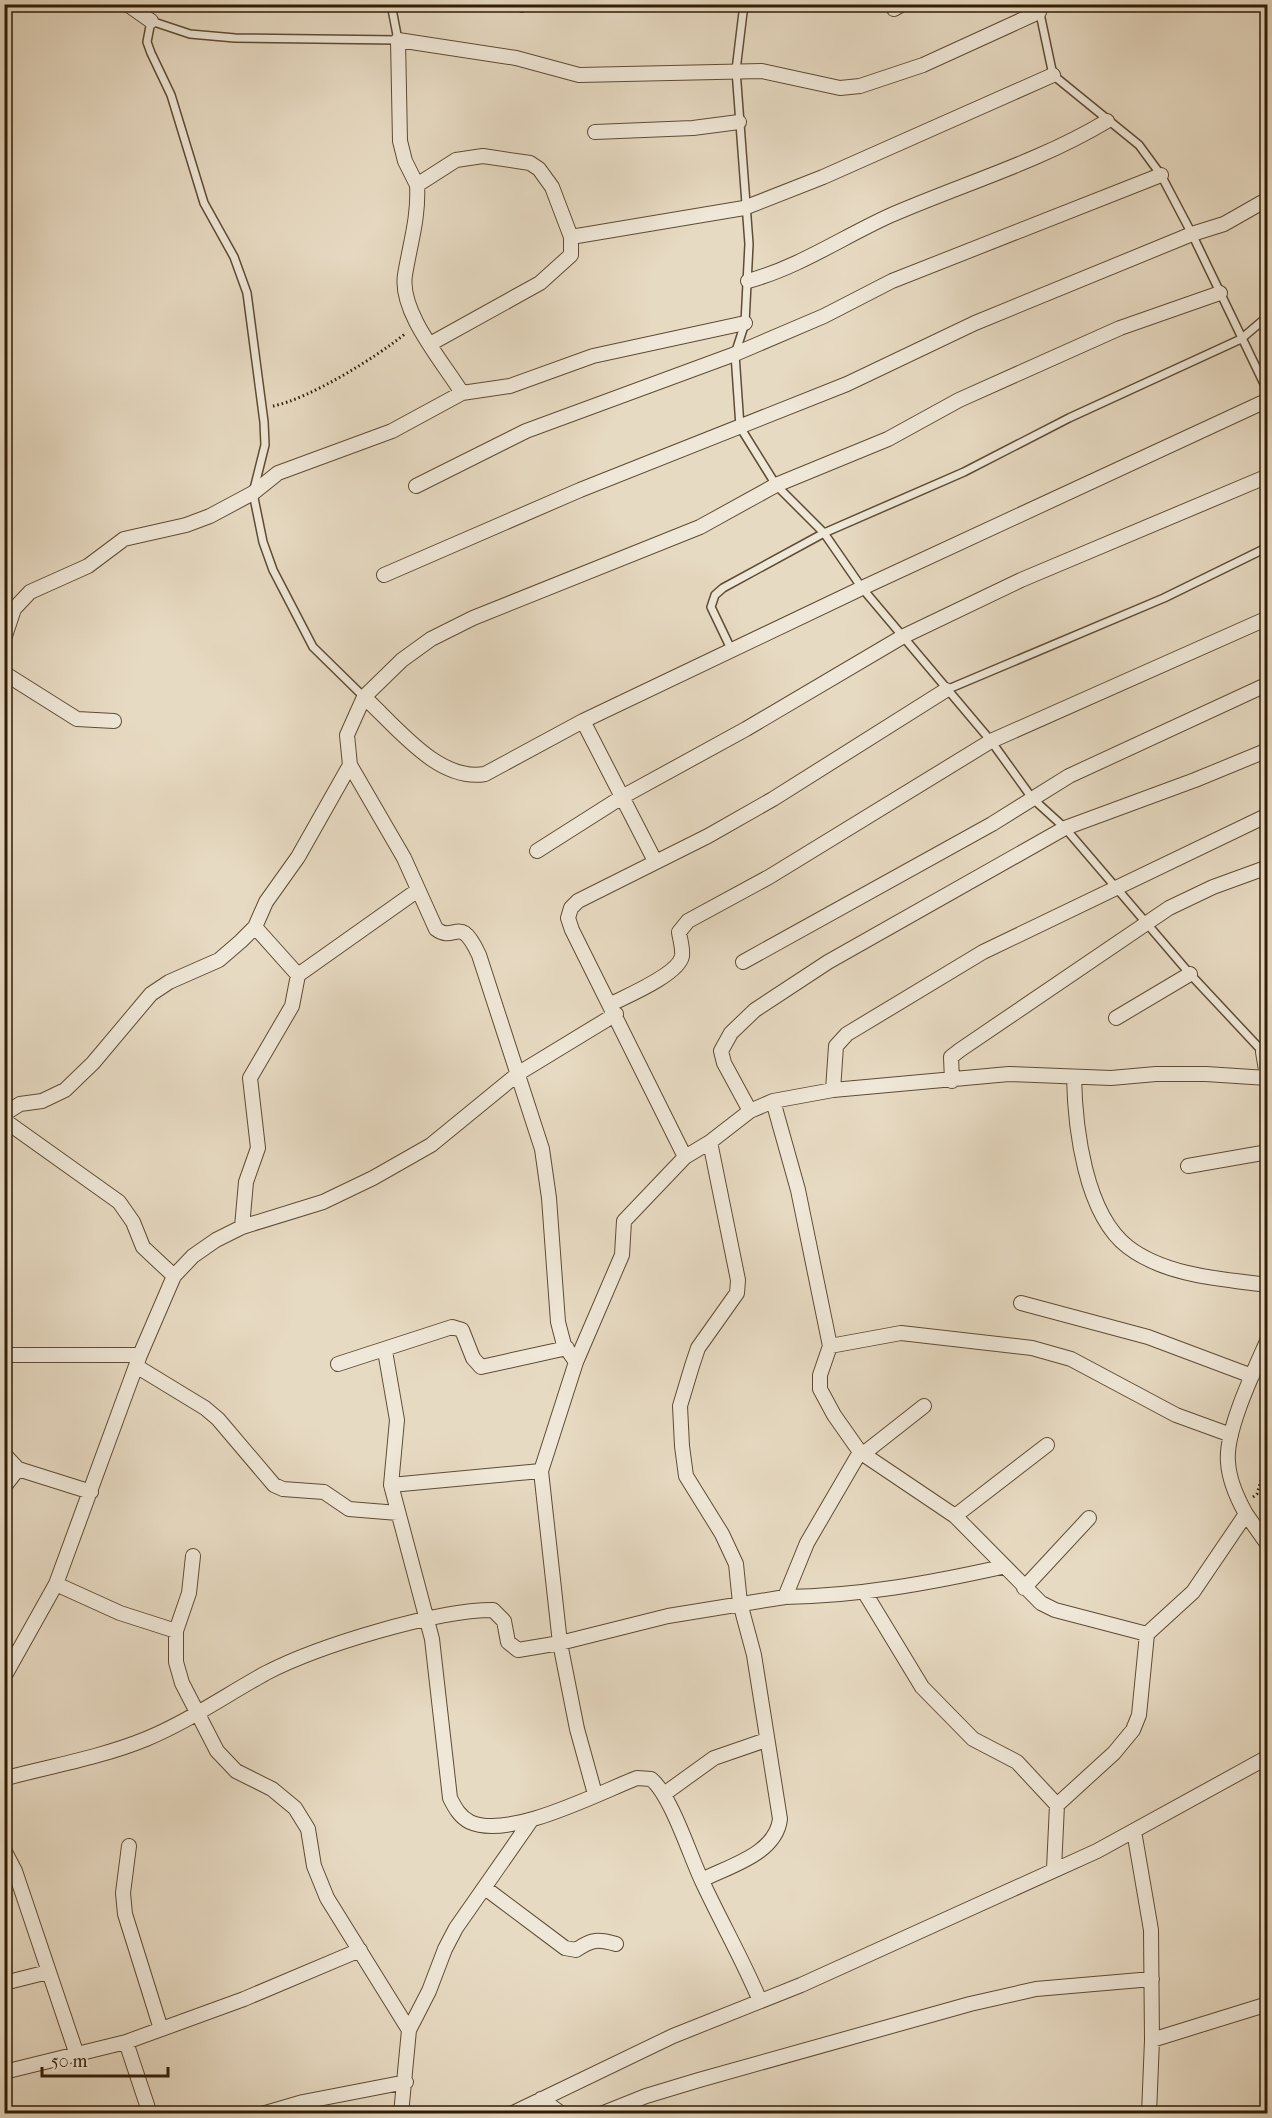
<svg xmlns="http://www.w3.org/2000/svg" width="1272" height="2118" font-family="'IM FELL French Canon',serif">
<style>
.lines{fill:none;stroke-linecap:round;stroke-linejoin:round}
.lane-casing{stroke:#5e4c34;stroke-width:10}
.street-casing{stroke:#5e4c34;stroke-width:16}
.path{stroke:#301d04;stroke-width:3;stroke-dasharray:1.5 3;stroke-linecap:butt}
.lane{stroke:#efe7d7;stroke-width:7}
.street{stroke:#efe7d7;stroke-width:14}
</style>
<rect width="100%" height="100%" fill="#e7dac2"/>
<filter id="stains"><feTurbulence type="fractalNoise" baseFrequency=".00333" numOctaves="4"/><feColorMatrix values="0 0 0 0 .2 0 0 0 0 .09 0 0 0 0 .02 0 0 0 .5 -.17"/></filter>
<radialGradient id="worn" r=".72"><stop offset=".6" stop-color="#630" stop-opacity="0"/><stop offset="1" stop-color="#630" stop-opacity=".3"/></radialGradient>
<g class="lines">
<defs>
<path id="lane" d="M744,4L736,70L749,244L745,323L735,354L740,427L776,485L824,533L862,588L991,741L1032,798L1065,828L1190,974L1263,1052
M1038,4L1053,75L1139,145L1161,175L1192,234L1268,392
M522,8V4
M732,651L711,607L715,595L723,588L824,533L964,472L1069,418L1241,339L1268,316
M946,690L1164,598L1268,547
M364,697L313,647L273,570L263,542L253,493L265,445L264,422L247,293L234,257L204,203L171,95L151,53L147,42L151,21L190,34L235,38L398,40L391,4"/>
<path id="street" d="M127,4L151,21
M894,9L903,4
M595,132L693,128L739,122
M417,185L405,161L400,141L398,40L516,58L579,75L762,71L840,88L860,86L923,65L1039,12
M571,237L744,208L823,177L1053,75
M748,281C799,267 841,238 889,216C962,184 1039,162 1107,121
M1220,293L1120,328L959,400L888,439L776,485L700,527L473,618L431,639L402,660L364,697C397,727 438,782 485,774L583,721L862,588L1268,400
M430,344L540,283L571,255V237L552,187L539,169L530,163L483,156L456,160L417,185C419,217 410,244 405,275C399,312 443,362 462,393
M416,486L526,431L735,354L824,316L892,281L1161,175
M384,575L580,490L847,384L975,323L1192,234L1224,224L1268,199
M4,639L14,609L30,592L88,566L124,539L186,525L210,516L253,493L278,473L392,431L462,393L510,386L593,356L745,323
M4,673L77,719L114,721
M946,690L773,799L708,836L578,901L571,908L568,918L572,930L685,1157L710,1142L750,1111L773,1101L833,1090L1009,1074L1111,1078L1156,1074H1206L1267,1078
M364,697L347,735L350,765L404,858L436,929C456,944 459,912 479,955L542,1149L549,1198L558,1322L564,1345L576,1362
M583,721L655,861
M537,851L622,797L746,729L902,637L1021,580L1268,476
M743,962L992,824L1069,776L1268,684
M298,975L418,890
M611,1004C627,996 679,974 682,956C683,949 680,939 679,932L688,921L769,877L991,741L1268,618
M1116,1018L1190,974
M1268,1054L1263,1052L1268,1082
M1074,1077C1075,1128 1085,1214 1128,1247C1166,1276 1222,1279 1268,1285
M952,1081L951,1057L960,1050L1169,908L1213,887L1268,867
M833,1090L836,1046L847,1034L983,952L1268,815
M773,1101L798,1190L830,1346
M750,1111L724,1063L721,1051L731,1033L755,1010L828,962L1065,828L1195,780L1268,750
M4,1114L20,1104L42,1101L65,1090L93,1063L151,994L169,982L219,960L241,941L255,927L266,902L298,857L350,765
M4,1120L119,1202L133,1222L143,1247L174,1276
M1188,1166L1268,1152
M242,1227L246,1182L258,1148L250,1078L292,1006L298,975L255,927
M1021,1303L1148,1337L1252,1376
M385,1351L397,1420L391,1485
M4,1355H140
M338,1364L452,1327L462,1330L473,1358L481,1367L567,1348
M136,1366L205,1408L218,1419L274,1485L283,1489L324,1492L349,1509L398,1513
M860,1452L807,1543L785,1597C859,1596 930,1583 1002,1567
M4,1454L18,1469L91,1492
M863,1454L924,1406
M541,1471L391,1485L432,1639L450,1798C455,1808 460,1817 470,1822C509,1840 598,1793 637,1778L651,1779C671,1795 690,1856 702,1881C721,1922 743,1960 760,2001
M4,1487L18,1469
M1246,1514L1268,1545
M955,1516L1047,1445
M56,1584L120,1613L176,1631V1662L182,1683L217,1751L236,1771L272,1789L295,1808L308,1829L314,1866L327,1898L409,2030
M1024,1588L1089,1518
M865,1593L922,1687L973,1739L1017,1762L1057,1805
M176,1631L189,1593L193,1556
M1147,1634L1193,1592L1246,1514C1237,1498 1229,1480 1228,1462C1225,1430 1255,1369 1268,1339
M4,1677L56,1584L140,1355L174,1276L193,1256L216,1240L242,1227L323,1202L373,1178L431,1145L519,1073L616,1014
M6,1778C52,1766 102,1757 146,1739C189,1721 226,1695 266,1673C318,1646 435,1610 493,1610L504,1621L508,1642L518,1650L560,1643L541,1471L576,1362L622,1255L624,1221L685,1157
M595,1794L577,1729L560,1643L668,1616L785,1597
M664,1794L714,1758L766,1740
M1134,1831L1151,1930L1152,2040L1149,2114
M129,1846L123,1893L125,1914L161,2029
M4,1850L15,1871L77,2055
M1054,1869L1057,1805L1114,1753L1133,1730L1139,1715L1147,1634L1055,1610L1041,1603L955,1516L860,1452L834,1415L820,1389V1375L830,1346L901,1333L1032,1348L1071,1359L1176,1415L1231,1435
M702,1880C729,1866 776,1854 780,1819L754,1655L740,1603L736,1564L722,1534L686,1476L682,1446L680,1406L692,1366L698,1348L737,1293L738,1280L710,1142
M485,1888L565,1948L576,1950C592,1939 598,1939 616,1944
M4,1983L48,1972
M1152,2040L1268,2004
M126,2042L150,2114
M4,2072L126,2042L244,1999L360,1950
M541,2099L562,2114
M262,2114L303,2102L406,2082
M401,2114L409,2030L429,1991L445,1949L456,1928L530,1822
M511,2114L673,2036L801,1985L1097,1851L1268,1757
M601,2114L646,2096L699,2080L970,2004L1036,1989L1152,1979"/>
</defs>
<use href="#lane" class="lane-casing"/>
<use href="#street" class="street-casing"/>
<path class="path" d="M273,406C309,399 377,357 406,333
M1253,1497L1257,1494L1268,1457"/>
<use href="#lane" class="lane"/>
<use href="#street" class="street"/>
</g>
<rect width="1272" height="2118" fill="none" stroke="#e7dac2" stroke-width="24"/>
<rect x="6" y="6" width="1260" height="2106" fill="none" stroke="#301d04" stroke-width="3"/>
<rect x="12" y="12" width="1248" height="2094" fill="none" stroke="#301d04" stroke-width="1.5"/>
<path d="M42 2067v9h126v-9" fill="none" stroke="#301d04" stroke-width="3"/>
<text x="51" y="2067" font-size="18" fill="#301d04" stroke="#efe7d7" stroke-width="4.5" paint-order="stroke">50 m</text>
<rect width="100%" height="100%" filter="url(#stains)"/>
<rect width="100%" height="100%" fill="url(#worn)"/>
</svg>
